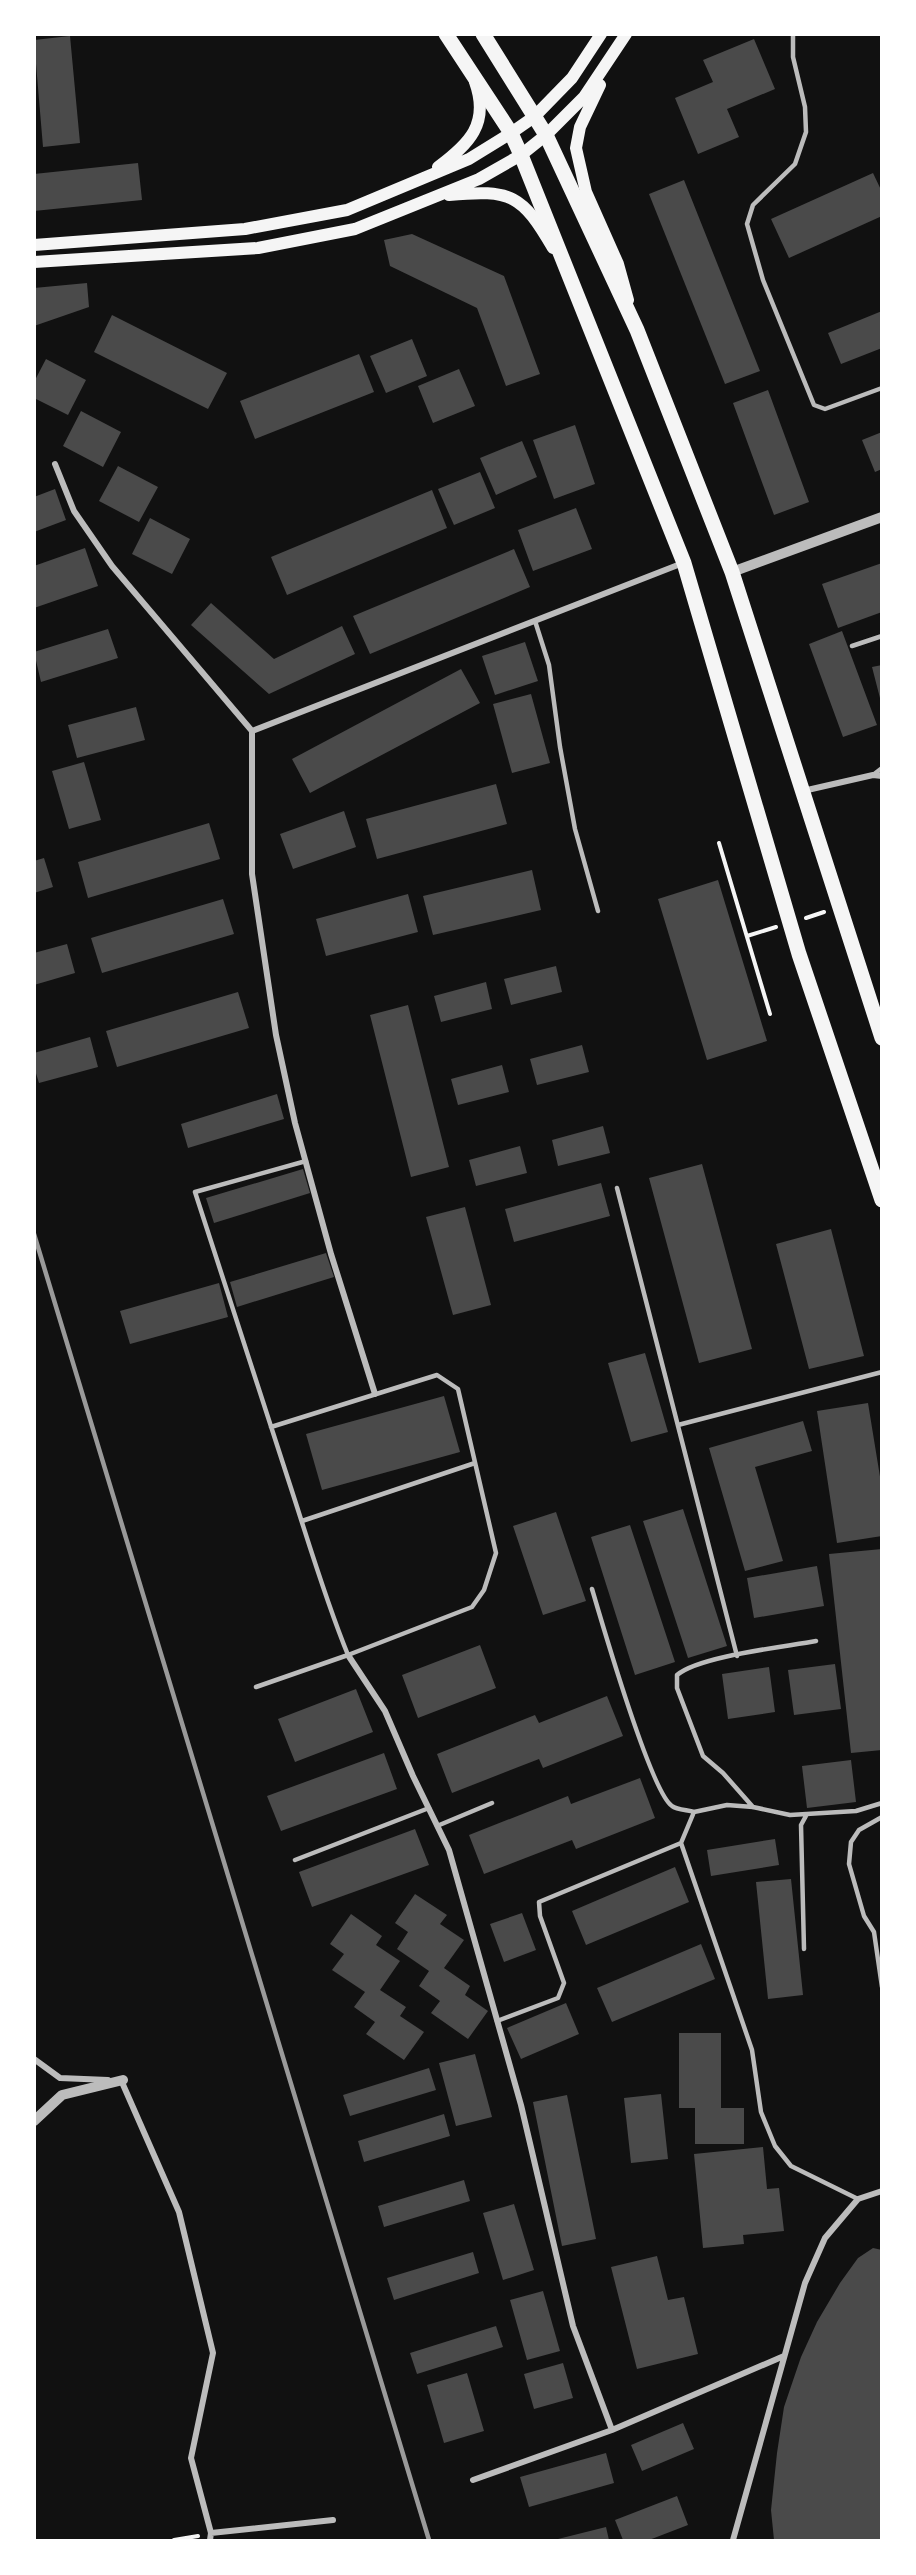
<svg xmlns="http://www.w3.org/2000/svg" width="916" height="2575" font-family="Figtree,sans-serif">
<style>
.building{fill:#4a4a4a}
.lines{fill:none;stroke-linecap:round;stroke-linejoin:round}
.path{stroke:#f5f5f5;stroke-width:4}
.service{stroke:#bcbcbc;stroke-width:4.5}
.minor{stroke:#bcbcbc;stroke-width:6}
.tertiary{stroke:#bcbcbc;stroke-width:10}
.secondary{stroke:#f5f5f5;stroke-width:12}
.primary{stroke:#f5f5f5;stroke-width:15}
.rail{stroke:#9a9a9a;stroke-width:4.5}
</style>
<rect width="100%" height="100%" fill="#111"/>
<path class="building" d="M70,36L80,143L43,147L34,40Z
M754,39L775,89L727,109L739,137L698,154L675,98L713,82L703,60Z
M138,163L142,200L34,211V174Z
M873,173L882,192V216L789,258L771,219Z
M684,180L760,371L725,384L649,194Z
M412,234L504,276L540,374L506,386L477,308L390,266L384,240Z
M87,283L89,307L34,326V288Z
M882,311V348L841,364L828,333Z
M112,315L227,373L208,409L94,352Z
M412,339L427,376L386,393L370,356Z
M359,354L374,392L255,439L240,401Z
M46,359L86,380L68,415L34,398V382Z
M459,369L475,406L433,423L418,386Z
M768,390L809,502L774,515L733,403Z
M81,411L121,432L103,467L63,446Z
M575,425L595,484L554,499L533,440Z
M882,432V469L875,472L862,440Z
M522,441L537,477L496,495L480,458Z
M118,466L158,487L139,522L99,501Z
M480,472L495,508L454,525L438,489Z
M55,489L66,520L34,532V497Z
M432,490L447,528L287,595L271,557Z
M576,508L592,549L533,571L518,530Z
M150,518L190,539L172,574L132,554Z
M85,548L98,586L34,608V566Z
M514,549L530,587L370,654L353,616Z
M882,563V612L838,628L822,584Z
M211,603L274,659L342,626L355,654L269,694L191,625Z
M108,629L118,658L41,682L34,652Z
M842,631L877,725L843,737L809,644Z
M525,642L538,681L495,695L482,656Z
M882,665V702H881L872,667Z
M461,669L480,703L310,793L292,759Z
M531,694L550,763L512,773L493,704Z
M136,707L145,740L77,758L68,725Z
M84,762L101,820L69,829L52,771Z
M496,784L507,824L377,859L366,819Z
M344,811L356,847L293,869L280,834Z
M209,823L220,859L88,898L78,862Z
M44,858L53,887L34,893V861Z
M532,870L541,910L433,935L423,896Z
M718,880L767,1041L707,1060L658,899Z
M408,894L418,932L326,956L316,919Z
M223,899L234,934L102,973L91,938Z
M67,944L75,973L34,985V953Z
M556,966L562,992L511,1005L504,979Z
M486,982L492,1009L441,1022L434,996Z
M238,992L249,1028L117,1067L106,1031Z
M408,1005L449,1167L411,1177L370,1015Z
M90,1037L98,1067L39,1083L34,1067V1053Z
M582,1045L589,1072L537,1085L530,1059Z
M502,1065L509,1092L458,1105L451,1079Z
M277,1094L284,1119L188,1148L181,1124Z
M603,1126L610,1153L558,1166L552,1140Z
M520,1146L527,1173L476,1186L469,1160Z
M702,1164L752,1349L699,1363L649,1178Z
M303,1169L310,1193L214,1223L206,1198Z
M601,1183L610,1216L514,1242L505,1209Z
M465,1207L491,1305L453,1315L426,1217Z
M831,1229L864,1356L809,1369L776,1244Z
M326,1253L334,1277L237,1307L230,1282Z
M219,1283L228,1317L130,1344L120,1311Z
M645,1353L668,1432L631,1442L608,1363Z
M444,1396L460,1452L322,1490L306,1434Z
M868,1403L882,1489V1536L837,1543L817,1411Z
M803,1421L812,1451L755,1467L783,1561L745,1571L709,1448Z
M683,1509L727,1646L688,1658L643,1521Z
M556,1512L586,1601L543,1615L513,1526Z
M630,1525L675,1662L635,1675L591,1537Z
M882,1549V1750L851,1753L829,1554Z
M817,1566L824,1606L754,1618L747,1578Z
M480,1645L496,1688L418,1718L402,1675Z
M835,1664L841,1709L794,1715L788,1670Z
M769,1667L775,1712L728,1719L722,1674Z
M356,1689L373,1732L295,1762L278,1719Z
M607,1696L623,1736L543,1768L539,1759L452,1793L437,1754L535,1715L539,1723Z
M384,1753L397,1789L281,1831L267,1796Z
M851,1760L856,1802L807,1808L802,1766Z
M640,1778L655,1818L576,1849L572,1840L484,1874L469,1835L568,1796L571,1804Z
M415,1829L429,1865L312,1907L299,1872Z
M775,1839L779,1865L711,1876L707,1850Z
M675,1867L689,1902L586,1945L572,1911Z
M791,1879L803,1995L768,1999L756,1882Z
M415,1894L447,1915L440,1924L464,1940L444,1968L470,1986L465,1995L488,2011L468,2039L431,2013L440,2001L419,1986L429,1971L397,1949L408,1932L395,1923Z
M522,1913L536,1950L504,1962L490,1924Z
M351,1914L382,1936L376,1945L400,1961L380,1990L406,2007L400,2016L424,2032L404,2060L366,2034L375,2022L354,2007L365,1992L332,1970L344,1954L330,1944Z
M701,1944L715,1979L612,2022L597,1988Z
M566,2003L579,2034L521,2059L507,2028Z
M679,2033H721V2108H744V2144H695V2108H679Z
M475,2054L492,2117L456,2126L439,2063Z
M429,2068L436,2090L350,2116L343,2095Z
M661,2094L668,2159L631,2163L624,2098Z
M567,2095L596,2239L562,2246L533,2102Z
M444,2114L450,2136L364,2162L358,2141Z
M763,2147L767,2189L779,2188L784,2231L743,2235L744,2244L703,2248L694,2154Z
M464,2180L470,2201L384,2227L378,2206Z
M514,2204L534,2270L503,2280L483,2213Z
M873,2248L882,2250V2540H774L771,2510L777,2453L784,2407L801,2357L817,2322L840,2283L858,2258Z
M473,2252L479,2273L394,2300L387,2278Z
M657,2256L668,2300L684,2297L698,2354L637,2369L611,2267Z
M543,2291L560,2351L527,2360L510,2300Z
M496,2326L503,2347L417,2374L410,2353Z
M563,2363L573,2398L534,2409L524,2374Z
M467,2373L484,2431L444,2443L427,2385Z
M683,2423L694,2449L642,2471L631,2445Z
M606,2453L614,2483L529,2507L520,2477Z
M677,2496L688,2525L649,2540H623L615,2520Z
M606,2527L609,2540H554Z"/>
<g class="lines">
<path class="path" d="M719,843L770,1014
M806,918L824,912
M747,936L776,927
M174,2540L198,2536"/>
<path class="service" d="M793,34V57L805,107L806,132L795,164L753,205L747,224L763,280L814,405L825,409L882,388
M535,621L549,665L560,747L575,829L598,911
M852,646L882,636
M873,775L882,768
M617,1188L737,1656
M678,1425L882,1372
M271,1427L437,1375L458,1389L496,1553L484,1590L472,1607L348,1655C325,1599 308,1540 289,1482C258,1386 227,1289 195,1192L306,1161
M302,1521L475,1463
M592,1589C602,1623 651,1792 672,1806C677,1810 688,1810 694,1812
M256,1687L348,1655
M753,1807L723,1773L703,1756L677,1688V1675C699,1656 784,1647 816,1641
M882,1817L859,1830L851,1842L849,1864L864,1916L874,1932L882,1987
M437,1826L492,1803
M295,1860L429,1808
M804,1949L801,1825L807,1814
M497,2021L558,1998L564,1983L540,1916L539,1902L681,1843
M858,2199L791,2166L775,2146L761,2112L752,2050L681,1843L694,1812L727,1805L753,1807L790,1815L856,1811L882,1803"/>
<path class="minor" d="M55,464L74,511L112,566L252,731V874L276,1035L295,1123L331,1254L375,1394
M252,731L683,563
M803,791L873,775L882,776
M348,1655L385,1711L413,1776L449,1850L521,2105L573,2326L612,2430
M34,2059L60,2078L108,2080
M121,2080L179,2212L213,2353L191,2458L211,2533L210,2540
M473,2480L612,2430L784,2356
M211,2533L333,2520
M733,2540L805,2283L825,2238L858,2199L882,2191"/>
<path class="tertiary" d="M732,572L882,517
M34,2121L62,2095L123,2080"/>
<path class="secondary" d="M600,85L580,127L576,148L586,192L618,264L628,300
M438,167C469,144 490,124 475,82
M449,195C512,189 522,195 553,248
M34,245L245,229L347,210L469,159L511,133L534,117L572,78L601,34
M34,262L258,248L355,229L479,179L521,155L546,135L584,97L626,34"/>
<path class="primary" d="M446,34L511,133L521,155L684,563L799,954L882,1200
M483,34L546,135L637,330L732,572L882,1038"/>
<path class="rail" d="M34,1234L429,2540"/>
</g>
<rect width="916" height="2575" fill="none" stroke="#ffffff" stroke-width="72"/>
</svg>
